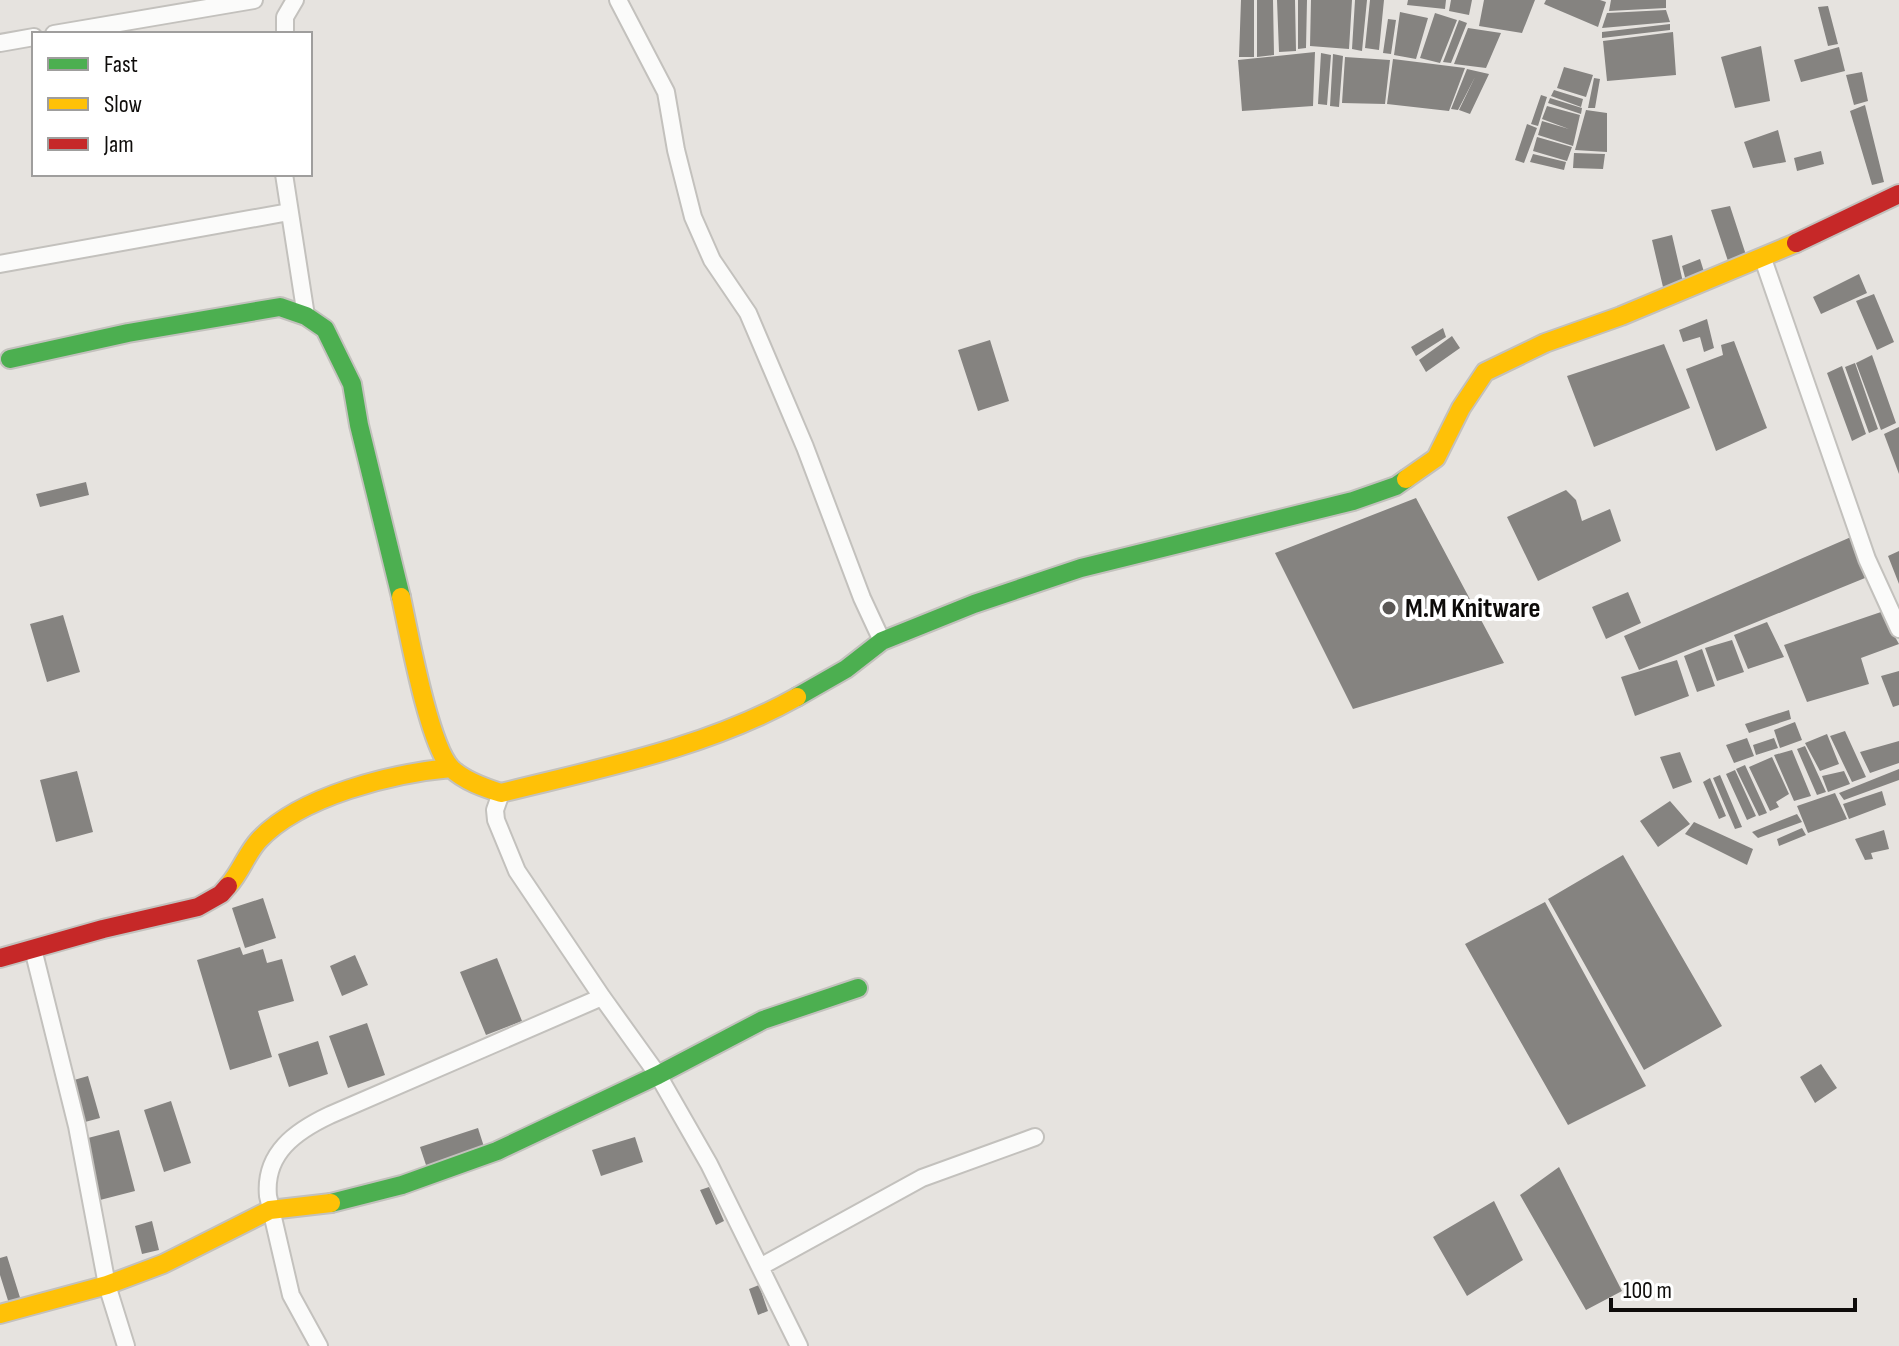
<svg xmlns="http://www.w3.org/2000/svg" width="1899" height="1346" font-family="'Sofia Sans Condensed',sans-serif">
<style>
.building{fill:#858380}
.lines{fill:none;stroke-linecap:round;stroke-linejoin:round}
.street-casing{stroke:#c3c1bd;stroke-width:20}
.fast-casing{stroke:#c3c1bd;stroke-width:22}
.slow-casing{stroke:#c3c1bd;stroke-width:22}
.jam-casing{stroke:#c3c1bd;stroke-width:22}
.street{stroke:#fbfbfa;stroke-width:16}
.fast{stroke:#4caf50;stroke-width:18}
.slow{stroke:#ffc107;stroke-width:18}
.jam{stroke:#c62828;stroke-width:18}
.poi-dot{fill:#5a5755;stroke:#fff;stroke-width:3}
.labels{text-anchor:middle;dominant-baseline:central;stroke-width:8;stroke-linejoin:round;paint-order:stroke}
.poi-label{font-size:28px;font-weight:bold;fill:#0e0c0a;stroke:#fff;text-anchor:start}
</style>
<rect width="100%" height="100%" fill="#e6e3df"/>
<path class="building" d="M1241,0H1254V57H1239Z
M1257,0H1273L1274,55L1257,57Z
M1277,0H1295L1296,51L1279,52Z
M1298,0H1307L1306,48L1298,49Z
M1311,0H1352L1349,49L1310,46Z
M1355,0H1367L1362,51L1352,49Z
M1370,0H1384L1379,50L1365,48Z
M1408,0H1446L1445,9L1407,5Z
M1451,0H1472L1469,15L1449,11Z
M1484,0H1535L1522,33L1479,26Z
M1546,0H1600L1606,2L1598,27L1544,4Z
M1611,0H1666V8L1609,11Z
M1828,6L1838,44L1828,46L1818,7Z
M1666,10L1670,22L1602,28L1607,13Z
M1400,12L1428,18L1416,59L1394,55Z
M1435,13L1457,20L1440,63L1420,58Z
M1388,19L1396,20L1391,54L1383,53Z
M1459,20L1467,23L1451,63L1443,62Z
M1670,24V30L1602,38V32Z
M1468,28L1501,33L1486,68L1454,64Z
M1673,32L1676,75L1607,81L1603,41Z
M1761,46L1770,101L1735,108L1721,57Z
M1839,47L1845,71L1801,82L1794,60Z
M1315,52L1313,106L1242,111L1238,60Z
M1321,53L1331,55L1327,105L1318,104Z
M1333,54L1343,56L1339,107L1330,106Z
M1345,57L1390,60L1385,104L1342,103Z
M1393,59L1465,68L1449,111L1387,104Z
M1564,67L1593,75L1586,97L1557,88Z
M1467,69L1489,74L1470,114L1459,110L1475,77L1458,110L1451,109Z
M1862,72L1868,101L1854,105L1846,75Z
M1594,78L1600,79L1595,108H1588Z
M1554,90L1583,99L1581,107L1551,96Z
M1541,95L1547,97L1538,126L1531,124Z
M1550,98L1582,108L1581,114L1548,103Z
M1865,105L1884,182L1872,185L1850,111Z
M1547,106L1580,115L1573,146L1538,135L1542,121L1569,129L1542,119Z
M1586,110L1607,113V152L1575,150Z
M1527,124L1537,128L1524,163L1515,160Z
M1778,130L1786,162L1753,168L1744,142Z
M1537,137L1572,147L1567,161L1533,151Z
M1821,151L1824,164L1797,171L1794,158Z
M1574,153L1605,154L1603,169L1573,168Z
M1533,154L1566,162L1564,170L1530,162Z
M1730,206L1746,255L1728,261L1711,210Z
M1672,235L1683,282L1663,287L1652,240Z
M1700,259L1705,275L1686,281L1682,266Z
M1859,274L1867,293L1821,314L1813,297Z
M1874,294L1894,342L1877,350L1856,301Z
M1707,319L1714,348L1704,352L1700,337L1683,342L1679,330Z
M1443,328L1446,337L1416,356L1411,347Z
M1452,336L1460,348L1426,372L1419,360Z
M990,340L1009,401L978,411L958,350Z
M1734,341L1767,428L1716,451L1686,369L1723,355L1721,345Z
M1664,344L1690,408L1594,447L1567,376Z
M1872,355L1896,423L1881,430L1856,363Z
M1855,363L1878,429L1869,433L1845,367Z
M1842,366L1866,434L1852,441L1827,373Z
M1899,427V474L1884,434Z
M86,482L89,495L40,507L36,494Z
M1566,490L1576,500L1582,521L1610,509L1621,541L1538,581L1507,517Z
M1416,498L1504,663L1353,709L1275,553Z
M1851,537L1865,578L1639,670L1624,636Z
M1899,551V584L1888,556Z
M1628,592L1641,623L1606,639L1592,607Z
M1881,612L1899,644L1861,658L1869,684L1807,702L1784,645Z
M63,615L80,672L47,682L30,624Z
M1767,622L1784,657L1748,669L1734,635Z
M1732,640L1744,672L1717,681L1705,648Z
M1702,649L1715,686L1697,692L1684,656Z
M1677,660L1689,696L1635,716L1621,677Z
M1899,671V705L1893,707L1881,676Z
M1789,710L1791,719L1749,733L1745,724Z
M1795,722L1802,740L1780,748L1774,730Z
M1845,731L1866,777L1852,782L1830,736Z
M1827,734L1839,764L1820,771L1805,743Z
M1747,738L1754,756L1734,763L1726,745Z
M1774,738L1778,748L1756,755L1753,745Z
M1899,741V763L1870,773L1860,752Z
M1805,746L1826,792L1817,795L1797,749Z
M1792,750L1811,796L1794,801L1774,755Z
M1680,752L1692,782L1673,789L1660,757Z
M1772,757L1789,794L1776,802L1779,807L1770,811L1749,767Z
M1745,765L1767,813L1759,816L1736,769Z
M1899,769V780L1844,800L1839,793Z
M1735,770L1756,816L1747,820L1726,774Z
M77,771L93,832L56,842L40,780Z
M1844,771L1850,784L1828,792L1822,776Z
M1720,775L1742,827L1735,829L1713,778Z
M1710,778L1726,816L1719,819L1703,782Z
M1882,791L1886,805L1849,819L1843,804Z
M1835,793L1847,819L1808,833L1797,806Z
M1670,801L1690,824L1658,847L1640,821Z
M1797,814L1802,822L1758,838L1752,832Z
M1694,822L1753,849L1747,865L1685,834Z
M1802,828L1806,835L1779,846L1777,839Z
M1884,830L1889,849L1871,853L1873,859L1865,860L1855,839Z
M1623,855L1722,1026L1644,1070L1548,899Z
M263,898L276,938L245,948L232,908Z
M1545,902L1646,1086L1568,1125L1465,944Z
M240,947L243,955L263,949L267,963L282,959L294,1001L258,1011L272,1057L230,1070L197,960Z
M355,955L368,985L342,996L330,966Z
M497,958L522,1021L486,1035L460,972Z
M367,1023L385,1075L348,1088L329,1036Z
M318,1041L328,1074L289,1087L278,1054Z
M1821,1064L1837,1088L1815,1103L1800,1077Z
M88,1076L100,1118L85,1122L74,1080Z
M171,1101L191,1163L164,1172L144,1110Z
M478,1128L486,1153L428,1171L420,1147Z
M119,1130L135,1191L100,1200L84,1139Z
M635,1137L643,1162L601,1176L592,1150Z
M1559,1167L1622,1291L1586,1310L1520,1195Z
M709,1187L724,1221L716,1225L700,1190Z
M1494,1201L1523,1260L1467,1296L1433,1237Z
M152,1221L159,1250L142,1254L135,1226Z
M7,1256L23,1307L11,1310L0,1275V1258Z
M759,1285L768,1311L758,1315L749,1289Z"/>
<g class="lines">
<defs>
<path id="street" d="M618,0L666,92L676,150L693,217L712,260L748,313L805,447L862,598L882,641
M54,34L254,0
M285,34V17L295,0
M0,43L34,37
M284,174L306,316
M1763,259L1867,559L1899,629
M0,264L289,212
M501,793L495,810L496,820L517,871L602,997L658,1075L709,1164L799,1346
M33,949L77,1126L107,1285L126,1346
M760,1267L922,1178L1035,1137
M319,1346L291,1295L268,1196C264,1153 296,1131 330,1115L602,997"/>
<path id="fast" d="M10,359L128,333L280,307L306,316L325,329L352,384L359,425L401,597
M797,697L846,669L882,641L974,604L1081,568L1353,501L1396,486L1406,479
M331,1203L402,1185L497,1151L658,1075L763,1020L858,988"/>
<path id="slow" d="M1406,479L1436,458L1461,408L1485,372L1545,343L1621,316L1796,243
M401,597C409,634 429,745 451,768C464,781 485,788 501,793C601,768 706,748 797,697
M228,886C241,872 246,854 259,840C300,796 393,773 451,768
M0,1314L107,1285L163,1264L270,1210L331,1203"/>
<path id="jam" d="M1796,243L1899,194
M0,958L103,929L198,907L221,894L228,886"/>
</defs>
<use href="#street" class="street-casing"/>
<use href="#fast" class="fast-casing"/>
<use href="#slow" class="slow-casing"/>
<use href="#jam" class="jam-casing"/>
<use href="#street" class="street"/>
<use href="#fast" class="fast"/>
<use href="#slow" class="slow"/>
<use href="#jam" class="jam"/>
</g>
<circle class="poi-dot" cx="1389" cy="608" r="8"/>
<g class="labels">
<g class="poi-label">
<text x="1405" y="608">M.M Knitware</text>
</g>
</g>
<rect x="32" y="32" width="280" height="144" fill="#ffffff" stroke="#9f9e9d" stroke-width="2"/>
<rect x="48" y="58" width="40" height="12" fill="#4caf50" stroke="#9f9e9d" stroke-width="2"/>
<text x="104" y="72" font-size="24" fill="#0e0c0a">Fast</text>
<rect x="48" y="98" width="40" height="12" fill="#ffc107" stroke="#9f9e9d" stroke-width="2"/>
<text x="104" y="112" font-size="24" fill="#0e0c0a">Slow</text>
<rect x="48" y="138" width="40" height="12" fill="#c62828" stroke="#9f9e9d" stroke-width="2"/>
<text x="104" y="152" font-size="24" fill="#0e0c0a">Jam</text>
<path d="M1611 1298v12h244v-12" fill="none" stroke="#0e0c0a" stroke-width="4"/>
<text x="1623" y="1298" font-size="24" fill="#0e0c0a" stroke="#ffffff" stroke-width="6" paint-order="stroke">100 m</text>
</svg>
